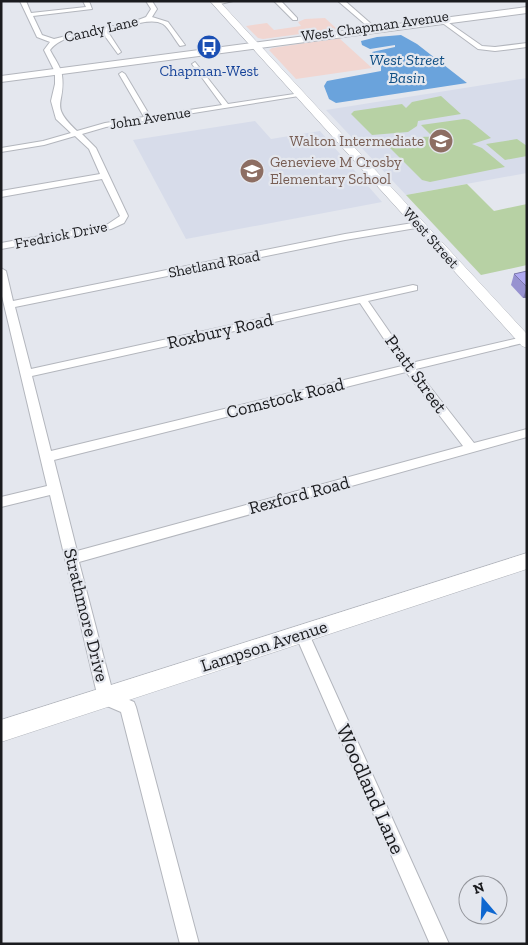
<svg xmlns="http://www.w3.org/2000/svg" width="528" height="945" font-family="'Zilla Slab',serif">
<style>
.commercial{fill:#f1d6d1}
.built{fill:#d7dcea}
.green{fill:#b7d1a4}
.water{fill:#6aa3dc}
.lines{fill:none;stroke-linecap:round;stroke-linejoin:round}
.street-casing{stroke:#b3b6bd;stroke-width:2}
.secondary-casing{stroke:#b3b6bd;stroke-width:1}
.primary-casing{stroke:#b3b6bd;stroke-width:2}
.street{fill:#fff;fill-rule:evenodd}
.secondary{fill:#fff;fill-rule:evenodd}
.primary{fill:#fff;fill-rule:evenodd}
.wall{fill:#9792d0}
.shaded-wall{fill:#7b77a9}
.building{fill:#b0aaf2;stroke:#7b77a9}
.labels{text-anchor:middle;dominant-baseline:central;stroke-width:4.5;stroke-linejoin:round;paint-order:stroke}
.far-street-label{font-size:15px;fill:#1a1b1e;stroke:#e4e7ee}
.far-transit-label{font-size:15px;fill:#164399;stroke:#e4e7ee}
.far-education-label{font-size:15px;fill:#785e54;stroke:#e4e7ee;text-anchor:end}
.far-water-label{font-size:16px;font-style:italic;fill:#104f84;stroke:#e4e7ee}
.street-label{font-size:18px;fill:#1a1b1e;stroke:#e4e7ee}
.near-street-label{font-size:21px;fill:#1a1b1e;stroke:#e4e7ee}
</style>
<rect width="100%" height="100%" fill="#e4e7ee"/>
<path class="commercial" d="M325,18L337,29L263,39L258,38L246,26L267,23L274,30L301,26L298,22L305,19Z
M339,38L372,68L296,79L269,50L272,48Z"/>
<path class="built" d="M527,78V173L406,195L326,110Z
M255,121L271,139L320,131L382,202L186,239L133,140Z"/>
<path class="green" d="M441,96L461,114L418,121L417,126L408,132L372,135L351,114L354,111L402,104L406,108L412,102Z
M464,119L469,120L491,138L472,144L482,148L505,167L430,182L422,180L390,148C398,138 421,136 433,137L421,125Z
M517,139L527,146V156L505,160L486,144Z
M467,184L494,211L527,204V265L481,275L406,195Z"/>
<path class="water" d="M401,35L417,44L467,83L336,103L329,99L324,86L327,81L381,71V65L372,52L395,47V45L370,49L362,45L361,41L377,37Z"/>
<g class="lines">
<defs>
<path id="street" d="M20,1H26L31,13L86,7L83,1H89L92,9L33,16L42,35L54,39L103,27L125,25L146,17L151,9L146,1H152L157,9L152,17L168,22L185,45L180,46C175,40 169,28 163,24C149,16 124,29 108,32L121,52L118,54L102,32C84,35 62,35 50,50C54,58 61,67 62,75C66,105 48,104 77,131L105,123L144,117L119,74L122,72L125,74L150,116L222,105L192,64L195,62L228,104L301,93L305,95L106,127L82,134L96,148L128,216L124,223L111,229L1,249V243L108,224L120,216L102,179L1,197V191L100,174L89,149L75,136L44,145L1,152V148L43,141L71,133L56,119L51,101L55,84V72L44,50L50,42L37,37Z
M233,1L216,5L213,3Z
M274,1H281L297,18V20H293Z
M338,1H345L377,29V31H373Z
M439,16L482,46L495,47L527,43V47L495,51L478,49L437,19Z
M419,222L424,225L422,227L345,240L15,307L31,369L413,285L417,286V290L368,301L411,363L527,336V342L416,369L474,443L527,429V437L79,562L113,693L134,702L136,707L199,944H180L121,712L100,703L98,698L50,495L1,507V497L47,486L1,292V268L6,271L13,301L345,234ZM360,303L402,366L51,451L32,376ZM406,372L463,446L77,551L54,460Z
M302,628L307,629L309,634L449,944H430L295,634L297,629Z"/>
<path id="secondary" d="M210,1H219L527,334V348L522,346Z
M527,553V569L1,742V720Z"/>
<path id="primary" d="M527,7V13L1,82V76Z"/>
</defs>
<use href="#street" class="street-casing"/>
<use href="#secondary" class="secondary-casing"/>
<use href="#primary" class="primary-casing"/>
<use href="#street" class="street"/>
<use href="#secondary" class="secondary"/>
<use href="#primary" class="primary"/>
</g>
<path class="wall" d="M527,271V298H523L511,285L514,274Z"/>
<path class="shaded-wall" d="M527,287V295L526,298H523Z"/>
<path class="building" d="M527,271V287L514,274Z"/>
<defs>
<symbol id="bus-disc" viewBox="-11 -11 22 22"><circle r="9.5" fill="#1a4fb4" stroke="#e4e7ee"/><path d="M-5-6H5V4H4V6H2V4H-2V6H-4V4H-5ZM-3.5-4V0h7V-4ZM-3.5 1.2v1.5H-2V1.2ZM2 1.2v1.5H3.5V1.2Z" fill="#fff"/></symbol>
<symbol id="school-disc" viewBox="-11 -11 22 22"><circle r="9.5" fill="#8d6e63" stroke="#e4e7ee"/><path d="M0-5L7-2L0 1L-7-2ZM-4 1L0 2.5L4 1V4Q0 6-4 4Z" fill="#fff"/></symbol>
</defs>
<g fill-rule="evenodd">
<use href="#bus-disc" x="195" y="33" width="28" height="28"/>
<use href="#school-disc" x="427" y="127" width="28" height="28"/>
<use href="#school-disc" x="238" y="157" width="28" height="28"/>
</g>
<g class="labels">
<g class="far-street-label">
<text transform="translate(375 26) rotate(-8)">West Chapman Avenue</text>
<text transform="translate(101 29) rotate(-13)">Candy Lane</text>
<text transform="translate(150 118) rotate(-9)">John Avenue</text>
<text transform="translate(61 235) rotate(-11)">Fredrick Drive</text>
<text transform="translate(431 238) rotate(48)">West Street</text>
<text transform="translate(214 264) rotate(-11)">Shetland Road</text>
</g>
<g class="far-transit-label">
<text x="209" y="71">Chapman-West</text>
</g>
<g class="far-education-label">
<text x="424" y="141">Walton Intermediate</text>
<text x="270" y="162" text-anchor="start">Genevieve M Crosby<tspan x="270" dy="17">Elementary School</tspan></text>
</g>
<g class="far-water-label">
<text x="407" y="59">West Street<tspan x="407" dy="18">Basin</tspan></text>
</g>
<g class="street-label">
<text transform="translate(220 331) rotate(-13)">Roxbury Road</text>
<text transform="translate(416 374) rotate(54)">Pratt Street</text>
<text transform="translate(285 398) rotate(-14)">Comstock Road</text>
<text transform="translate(299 495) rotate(-15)">Rexford Road</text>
<text transform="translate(86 615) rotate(76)">Strathmore Drive</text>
<text transform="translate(264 646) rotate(-18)">Lampson Avenue</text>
</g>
<g class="near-street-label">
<text transform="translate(371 789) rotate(66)">Woodland Lane</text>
</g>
</g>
<rect width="528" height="945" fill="none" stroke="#1a1b1e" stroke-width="5"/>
<g transform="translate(483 900) rotate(341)"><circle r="24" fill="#e4e7ee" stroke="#93959b"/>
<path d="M0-4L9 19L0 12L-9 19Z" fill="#0e67d0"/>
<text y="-8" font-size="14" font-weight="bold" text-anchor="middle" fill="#1a1b1e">N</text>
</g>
</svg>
